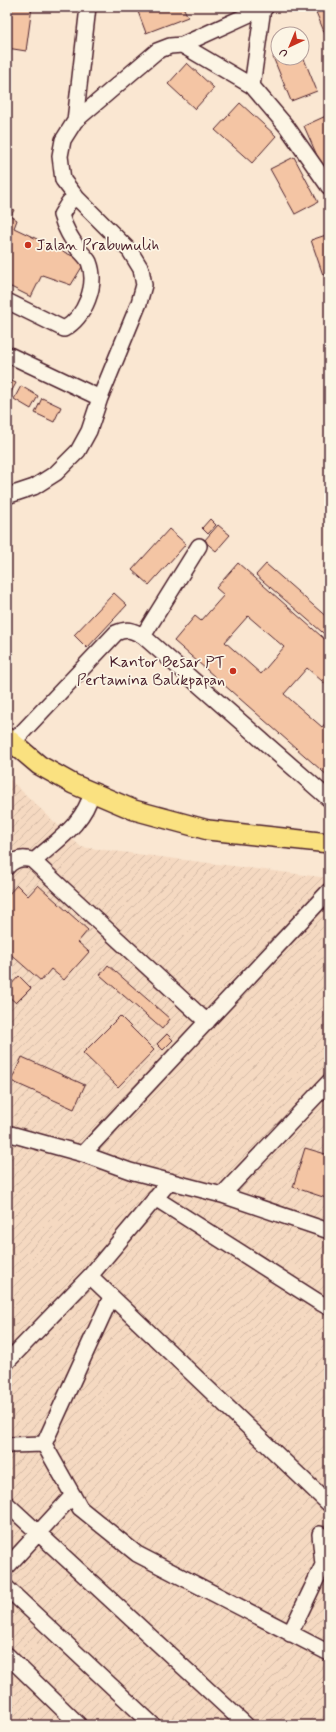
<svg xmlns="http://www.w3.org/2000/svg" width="336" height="1732" font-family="Mynerve,sans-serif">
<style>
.industrial{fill:url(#industrial-furrows)}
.building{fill:#f4c5a4;stroke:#4a1f2b;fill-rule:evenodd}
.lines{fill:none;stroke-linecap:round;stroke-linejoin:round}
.minor-casing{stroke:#4a1f2b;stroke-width:18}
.major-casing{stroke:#4a1f2b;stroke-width:22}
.minor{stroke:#fcf5e5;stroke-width:15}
.major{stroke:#fae180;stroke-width:19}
.poi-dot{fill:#c8321e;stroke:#fcf5e5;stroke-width:1.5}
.labels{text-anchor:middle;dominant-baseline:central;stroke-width:3.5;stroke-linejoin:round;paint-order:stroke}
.poi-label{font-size:16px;fill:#4a1f2b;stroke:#fcf5e5;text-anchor:start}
</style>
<defs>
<pattern id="industrial-furrows" width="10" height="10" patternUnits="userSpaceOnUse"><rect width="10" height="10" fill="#f5d9c1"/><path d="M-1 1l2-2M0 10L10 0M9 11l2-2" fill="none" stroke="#d4baa6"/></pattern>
</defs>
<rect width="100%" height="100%" fill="#fae7d2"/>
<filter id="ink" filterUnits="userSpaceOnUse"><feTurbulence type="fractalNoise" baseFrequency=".025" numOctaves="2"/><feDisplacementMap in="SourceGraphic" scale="8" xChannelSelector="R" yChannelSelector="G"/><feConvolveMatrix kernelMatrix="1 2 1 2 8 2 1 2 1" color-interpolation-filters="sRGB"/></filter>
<g filter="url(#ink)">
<path class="industrial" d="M7,777L81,847L329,878V1725H7Z"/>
<path class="building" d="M7,7H32L26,51L7,48Z
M141,7H183L188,17L146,33L137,9Z
M314,7H329V38L327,39Z
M302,54L317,91L291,101L273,57L278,55V58H302Z
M187,63L214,88L195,109L168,84Z
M240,103L276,136L252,163L215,130Z
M328,115L329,175L326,176L304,126Z
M294,157L318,202L295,214L270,169Z
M7,206L14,210L11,216L17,220L14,228L85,262L71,285L42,275L31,297L7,285Z
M329,234V273L323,275L311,240Z
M7,379L16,383L8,398L7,397Z
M21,386L38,396L31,409L14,399Z
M42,398L61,407L54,422L35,413Z
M210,519L216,525L208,534L202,528Z
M218,525L230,535L216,551L204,541Z
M169,529L186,544L149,585L132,570Z
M238,563L329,643V687L307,668L284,694L322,727L329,719V777L174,641L195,616L201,621L224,595L216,588ZM248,616L284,647L261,674L225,642Z
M266,564L329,619V638L256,575Z
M114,593L127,605L87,648L74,635Z
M17,885L28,896L38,885L88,930L78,942L89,952L64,980L51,969L41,981L7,951V896Z
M108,965L170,1019L162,1029L100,975Z
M19,976L31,988L16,1003L7,995V989Z
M120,1016L154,1050L118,1087L83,1053Z
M167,1034L173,1040L163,1050L157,1044Z
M22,1057L85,1085L74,1109L11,1081Z
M305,1148L329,1155V1199L293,1187Z"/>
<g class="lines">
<defs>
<path id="minor" d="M182,45L263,8
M252,86L263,8L266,7
M75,121L157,51L170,46L182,45L252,86L287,127L329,187
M7,301L64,329C85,317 98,285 89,262C87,258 82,253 79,250C71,238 65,229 61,215L69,202L77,198
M7,354L100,398
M7,496L34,487L56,473L78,451L89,431L100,398L139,303L144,285L141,269L130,251L77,198L63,180L60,156L63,140L75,121L88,7
M143,636L199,546
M13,742L116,633C127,628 132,630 143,636L329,799
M34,861C57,840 84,824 92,792
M7,867C14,859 22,857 32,860L207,1022
M7,1133L83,1154L130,1171L222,1195L329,1231
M83,1154L329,891
M222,1195L329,1082
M155,1198L317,1301L326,1306H329
M90,1276L329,1504
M111,1297L44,1444L80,1508L137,1554L329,1653
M7,1362L90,1276L170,1181
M7,1446L10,1445L44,1444
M7,1504L246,1725
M7,1567L73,1495
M7,1588L153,1725
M290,1634L323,1565L320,1534
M7,1655L79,1725"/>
<path id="major" d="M7,738L39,765L73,784L134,810L208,830L329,843"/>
</defs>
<use href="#minor" class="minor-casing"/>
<use href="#major" class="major-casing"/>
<use href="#minor" class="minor"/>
<use href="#major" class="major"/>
</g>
</g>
<g class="poi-dot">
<circle cx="28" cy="245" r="4"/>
<circle cx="233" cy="671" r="4"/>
</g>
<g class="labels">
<g class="poi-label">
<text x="36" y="245">Jalan Prabumulih</text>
<text x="225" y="662" text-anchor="end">Kantor Besar PT<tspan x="225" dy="18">Pertamina Balikpapan</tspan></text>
</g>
</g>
<rect width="336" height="1732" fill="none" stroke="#fcf5e5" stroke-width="24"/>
<rect x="12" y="12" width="312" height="1708" fill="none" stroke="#4a1f2b" stroke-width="1.5" filter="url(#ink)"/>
<g transform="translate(290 46) rotate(224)"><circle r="19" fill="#fcf5e5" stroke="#b59f9b"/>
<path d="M0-3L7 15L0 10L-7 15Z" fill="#c8321e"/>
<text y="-6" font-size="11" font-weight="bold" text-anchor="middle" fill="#4a1f2b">U</text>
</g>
</svg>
